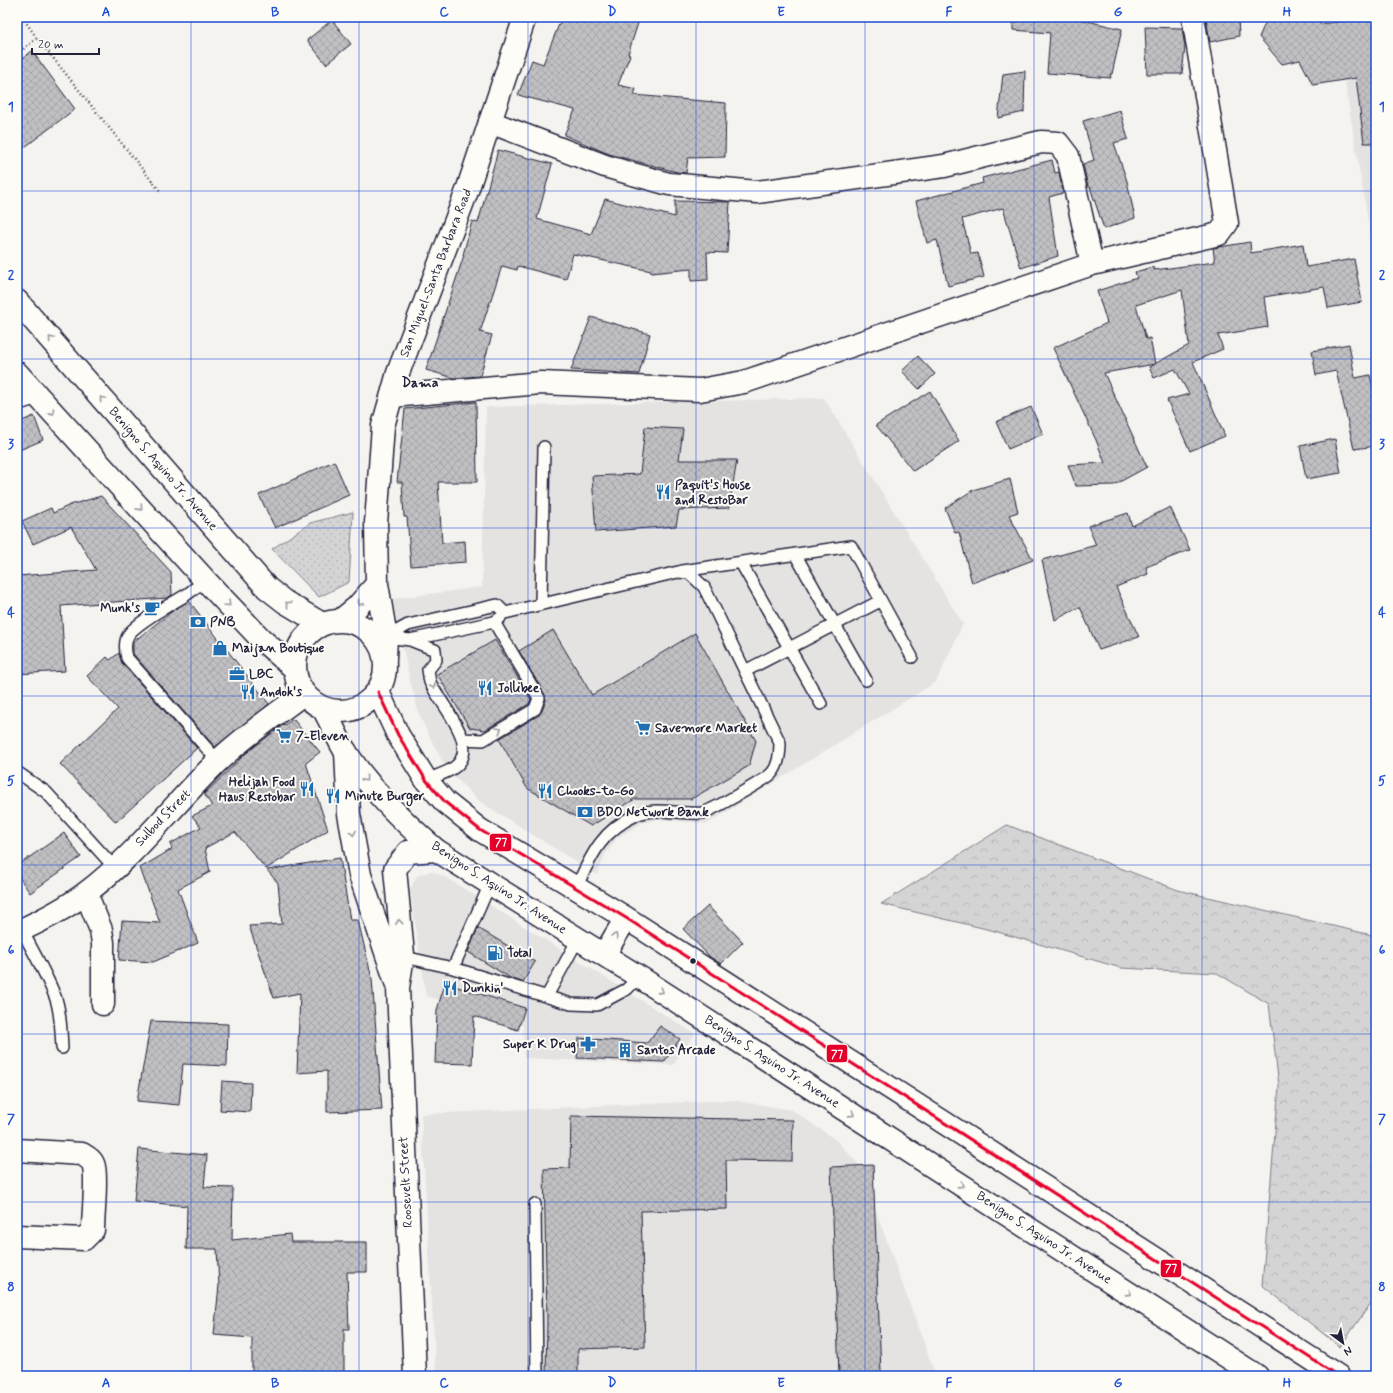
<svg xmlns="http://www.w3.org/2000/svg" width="1393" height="1393" font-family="Mynerve,sans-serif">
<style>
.built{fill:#e4e3e2}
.grass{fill:url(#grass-dots);stroke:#7c7b88}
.forest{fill:url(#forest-crowns);stroke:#7c7b88}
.building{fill:url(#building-cross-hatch);stroke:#22223b}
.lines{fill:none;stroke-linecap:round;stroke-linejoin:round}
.service-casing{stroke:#22223b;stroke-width:14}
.minor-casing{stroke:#22223b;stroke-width:25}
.tertiary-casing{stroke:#22223b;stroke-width:25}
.secondary-casing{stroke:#22223b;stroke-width:25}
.primary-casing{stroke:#22223b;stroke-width:25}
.path{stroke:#22223b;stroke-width:2.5;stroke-dasharray:1 3;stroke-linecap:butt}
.service{stroke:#fdfcf7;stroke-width:11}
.minor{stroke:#fdfcf7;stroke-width:22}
.tertiary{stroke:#fdfcf7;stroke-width:22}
.secondary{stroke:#fdfcf7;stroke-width:22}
.primary{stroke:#fdfcf7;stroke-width:22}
.bus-1-casing{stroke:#fdfcf7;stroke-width:6}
.bus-1{stroke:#e4002b;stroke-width:3}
.oneway{stroke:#9a9aa2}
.grid{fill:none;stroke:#1d4ed8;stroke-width:1;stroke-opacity:0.55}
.bus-dot{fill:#22223b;stroke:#fdfcf7;stroke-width:1.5}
.labels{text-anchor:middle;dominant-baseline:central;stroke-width:4;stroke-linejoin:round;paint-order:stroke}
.street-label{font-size:13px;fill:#22223b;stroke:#fdfcf7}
.poi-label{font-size:13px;font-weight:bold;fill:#22223b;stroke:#fdfcf7;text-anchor:start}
.neighbourhood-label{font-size:14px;font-weight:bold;fill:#22223b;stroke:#fdfcf7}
.line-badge{stroke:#fdfcf7;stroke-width:1.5}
.badge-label{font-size:11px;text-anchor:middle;font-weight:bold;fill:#fff}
.neatline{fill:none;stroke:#1d4ed8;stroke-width:1.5}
.grid-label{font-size:13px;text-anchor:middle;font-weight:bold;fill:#1d4ed8}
</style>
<defs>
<pattern id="grass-dots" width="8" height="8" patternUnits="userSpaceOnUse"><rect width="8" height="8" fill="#d5d4d5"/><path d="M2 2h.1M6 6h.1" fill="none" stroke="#b7b6b8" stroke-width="1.8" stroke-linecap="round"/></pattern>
<pattern id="forest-crowns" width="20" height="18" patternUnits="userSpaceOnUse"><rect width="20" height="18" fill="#d5d4d5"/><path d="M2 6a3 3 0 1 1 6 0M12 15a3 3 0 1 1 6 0" fill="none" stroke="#b7b6b8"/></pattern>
<pattern id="building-cross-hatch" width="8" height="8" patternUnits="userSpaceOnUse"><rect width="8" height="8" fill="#c0bfc2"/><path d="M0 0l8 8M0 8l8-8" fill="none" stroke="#a5a4a8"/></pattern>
</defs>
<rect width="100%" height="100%" fill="#f4f3ef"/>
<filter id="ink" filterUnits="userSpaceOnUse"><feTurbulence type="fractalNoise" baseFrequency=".025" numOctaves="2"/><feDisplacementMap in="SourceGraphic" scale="8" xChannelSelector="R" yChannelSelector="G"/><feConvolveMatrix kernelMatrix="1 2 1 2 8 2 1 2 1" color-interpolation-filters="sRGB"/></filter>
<g filter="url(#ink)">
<path class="built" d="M1334,17H1376V269Z
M824,398L963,624L936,682L707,824L659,819L642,823L618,837L605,855L597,875L479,801L457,779L443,762L427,732L418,711L410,680L392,599L482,587L486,407Z
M431,871L447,878L695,1034L673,1065L524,1058L523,1024L426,996L410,890L417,876Z
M731,1100L792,1110L836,1140L859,1165L936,1376H436L421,1114Z"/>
<path class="grass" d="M353,512L349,582L319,597L272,549L310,523Z"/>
<path class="forest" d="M1007,825L1178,890L1376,936V1296L1340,1347L1262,1285L1279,1086L1269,1004L1217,973L1121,968L991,930L881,904Z"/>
<path class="building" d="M562,17H640L628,54L630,55L618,85L636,89L634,95L726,103L725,157L688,158L686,173L677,172L609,154L564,135L575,110L518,95L532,60L543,64Z
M1013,17H1070L1122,29L1112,74H1110L1111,78L1047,73L1050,33L1013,30Z
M1206,17H1238L1239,36L1210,42Z
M1268,17H1319L1320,24L1376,17V143H1364L1356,78L1313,85L1300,60L1282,64L1259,37Z
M332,20L351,44L326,64L307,40Z
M1145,27L1182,28L1185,47L1182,74H1147Z
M32,51L75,109L17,153V63Z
M1025,71L1024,112L998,118L1003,74Z
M1120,110L1128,139L1114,143L1127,181L1135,218L1104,229L1090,187H1088L1083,164L1094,160L1083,121Z
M498,150L552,164L537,219L591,234L605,199L675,217V201L730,202L727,253L707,252L708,280L691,281V269L651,273V271L573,254L566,279L518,266L517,270L502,266L480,332L492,335L480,376L454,378L426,370L464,255H463L472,221L478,223Z
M1052,160L1055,173L1059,172L1063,193L1049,197L1058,256L1021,268L1003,208L962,219L971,254L978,253L984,277L948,286L937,240L927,243L916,201L983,183L982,178Z
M1250,242L1251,253L1303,244L1306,267L1354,259L1362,302L1328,308L1324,287L1264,297L1268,327L1218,335L1223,349L1193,362L1225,436L1190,451L1167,400L1189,394L1175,369L1154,378L1149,367L1189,345L1182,290L1136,305L1146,339L1150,338L1155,364L1104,373L1147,467L1114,485L1076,486L1068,465L1105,463L1096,440L1053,348L1107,323L1097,291L1137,278L1135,272L1153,267L1154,270L1215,262L1213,248Z
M591,317L650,334L639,374L571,370Z
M1349,344L1355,378L1370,375L1376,401V446L1354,449L1336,371L1316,375L1312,351Z
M918,356L935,374L919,389L902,371Z
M930,391L959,441L913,471L876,425Z
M476,402L477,482H438L442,543L465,541L466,562L411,566L407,517H404L402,482H397L405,409Z
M1031,407L1043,434L1008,449L996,422Z
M34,416L43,440L17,451V423Z
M645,427L683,429L679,460H737L729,508L679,510L676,526L596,532L592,476L640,474Z
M1335,439L1341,473L1306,479L1300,446Z
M334,461L349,495L275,528L259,495Z
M1010,479L1018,512L1009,515L1033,560L972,583L959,532L955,533L945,508L973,490Z
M101,496L171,572L172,595L167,598L61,606L65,671L17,674V576L96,570L71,527L33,544L22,521L51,508L53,513L70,505Z
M1170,507L1190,550L1146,567L1148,574L1116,587L1139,637L1099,650L1080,607L1055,620L1042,560L1096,545L1088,526L1128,513L1132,526Z
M189,601L269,704L215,747L133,654V642L175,609Z
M553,630L592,695L695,633L756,741L749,766L691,799H635L591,826L527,788L499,739L539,715L542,711L546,700L545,695L519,651Z
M495,640L531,699L529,704L485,730L470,728L437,674Z
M119,653L122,663L197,748L116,822L60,764L118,709L87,676L107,657L110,660Z
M293,719L320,752L306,763L328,830L266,869L235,832L205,848L210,872L178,889L198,943L153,962L119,960L122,921L160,923L140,868L172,849L170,844L201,827L192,816L212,806L204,794L245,754L284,724L285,725Z
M64,833L81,857L30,893L17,874V866Z
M340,858L350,920H358L372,979L382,1110L327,1112V1071L297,1073L300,993L274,998L249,926L282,924L278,883L267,870Z
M708,906L743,942L721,964L710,957L683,929Z
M478,928L535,962L523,982L512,979L468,952Z
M445,983L525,1008L518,1030L474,1016L472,1064L435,1063L437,1010Z
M151,1021L228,1024L227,1066L183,1064L179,1105L137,1101Z
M660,1026L680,1039L664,1062L577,1058L579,1038L647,1043Z
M222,1081L251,1083L250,1112L220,1110Z
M571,1116L793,1120L792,1161L726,1160L727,1209L641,1211L645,1347L578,1349V1376H546L547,1320L544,1169L570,1168Z
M139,1149L207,1155L204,1187L233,1188L232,1240L290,1234L291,1242H367V1272H347L349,1329H344V1376H252V1338L214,1335L219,1285L217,1249H186L187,1206L134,1201Z
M873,1165L881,1373L839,1375L831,1167Z"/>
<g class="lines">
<defs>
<path id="service" d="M795,554L866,680
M741,563L821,704
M682,571L851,546L912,657
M205,580C199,585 192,591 186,595C170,605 140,620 129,634C124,641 125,650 127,658L218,761
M541,604L544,447
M386,637L408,625L497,605L505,613L678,572L689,573L704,587L780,743C780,753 779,766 771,774C765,780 711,811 702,813C681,815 656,806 636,815C601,831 591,856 576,888
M386,637L410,640L494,622L500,618
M410,640L435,650L436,660L428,670C429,674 429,679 430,682C439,703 485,749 452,769C444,774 435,776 426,780
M745,671L880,601
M463,739L483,740L535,709L539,698L494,622
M17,772L46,792L114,867
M22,930C33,952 47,975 56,999C61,1014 61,1032 62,1048
M400,956L453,968L571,1004L597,1005L627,989L639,977
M453,968L490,884
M547,996L578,939
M535,1204L537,1376"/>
<path id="minor" d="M490,122L605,166L629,173L669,184L757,192L944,166L1041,142L1058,143L1068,156L1092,264
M392,396L541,383L700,390L744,382L1092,264L1219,234L1227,223L1193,17
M17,399L35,393
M86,893L101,930L103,943V1004
M17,1150L82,1154C87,1157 93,1160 94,1167C97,1180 93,1215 93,1230L84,1239L17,1236"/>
<path id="tertiary" d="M17,932C41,921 65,909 86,893C135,856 173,805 217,762C243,737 274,716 303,694"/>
<path id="secondary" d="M341,620L357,607L377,584
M385,658L386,637L377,584L376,523L383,426L398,373L467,191L525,17
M346,752L349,814L360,875L397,985
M415,1376L398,988L403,955L395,869L408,852L436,850"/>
<path id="primary" d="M17,301L267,588L285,602L322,624
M17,373L205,580L262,640L294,668
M295 666a45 45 0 1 1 90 0a45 45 0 1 1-90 0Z
M378,692L398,735L426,780L445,802L480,830L626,918L1338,1376
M324,710C332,724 338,740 347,754C372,791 402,821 436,850L644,980L1257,1376
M604,955L626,918"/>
</defs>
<use href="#service" class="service-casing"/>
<use href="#minor" class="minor-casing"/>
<use href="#tertiary" class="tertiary-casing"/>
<use href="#secondary" class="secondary-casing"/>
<use href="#primary" class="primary-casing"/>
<path class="path" d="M22,17L37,38
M17,54L37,38L160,191"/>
<use href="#service" class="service"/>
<use href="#minor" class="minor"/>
<use href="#tertiary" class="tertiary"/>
<use href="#secondary" class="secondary"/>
<use href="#primary" class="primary"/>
<defs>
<path id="bus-1" d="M378,692L398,735L426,780L445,802L480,830L626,918L1338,1376"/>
</defs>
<use href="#bus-1" class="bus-1-casing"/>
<use href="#bus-1" class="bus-1"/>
</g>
<defs><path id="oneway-chevron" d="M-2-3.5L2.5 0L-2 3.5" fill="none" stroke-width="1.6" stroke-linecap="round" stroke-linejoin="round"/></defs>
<g class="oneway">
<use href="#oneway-chevron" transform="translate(51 339) rotate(-131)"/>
<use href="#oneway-chevron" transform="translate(102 399) rotate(-131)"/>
<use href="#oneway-chevron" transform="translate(52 412) rotate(48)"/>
<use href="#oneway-chevron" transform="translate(140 508) rotate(48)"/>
<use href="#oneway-chevron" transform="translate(360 603) rotate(131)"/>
<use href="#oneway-chevron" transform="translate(228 604) rotate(46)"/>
<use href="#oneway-chevron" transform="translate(288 604) rotate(-146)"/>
<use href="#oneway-chevron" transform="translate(433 686) rotate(62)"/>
<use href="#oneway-chevron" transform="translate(499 730) rotate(-31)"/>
<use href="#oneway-chevron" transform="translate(365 779) rotate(54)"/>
<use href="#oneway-chevron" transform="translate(353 833) rotate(80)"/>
<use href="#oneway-chevron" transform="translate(399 922) rotate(-96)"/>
<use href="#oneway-chevron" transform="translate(615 936) rotate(-59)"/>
<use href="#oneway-chevron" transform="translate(661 991) rotate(33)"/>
<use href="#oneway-chevron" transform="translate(852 1114) rotate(33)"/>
<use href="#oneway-chevron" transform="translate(961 1185) rotate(33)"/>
<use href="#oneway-chevron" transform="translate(1129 1293) rotate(33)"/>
</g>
</g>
<path class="grid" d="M191,17V1376M359,17V1376M528,17V1376M696,17V1376M865,17V1376M1034,17V1376M1202,17V1376M17,191H1376M17,359H1376M17,528H1376M17,696H1376M17,865H1376M17,1034H1376M17,1202H1376"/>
<defs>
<symbol id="restaurant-bare" viewBox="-9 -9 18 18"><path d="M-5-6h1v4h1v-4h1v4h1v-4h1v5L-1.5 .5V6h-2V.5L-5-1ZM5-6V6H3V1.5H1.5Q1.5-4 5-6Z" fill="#1f6fb2" stroke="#fdfcf7" stroke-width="2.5" paint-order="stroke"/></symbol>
<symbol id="cafe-bare" viewBox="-9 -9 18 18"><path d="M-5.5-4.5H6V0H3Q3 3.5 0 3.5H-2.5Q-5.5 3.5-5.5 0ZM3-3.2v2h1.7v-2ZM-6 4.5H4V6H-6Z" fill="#1f6fb2" stroke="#fdfcf7" stroke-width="2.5" paint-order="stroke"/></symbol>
<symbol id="bank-bare" viewBox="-9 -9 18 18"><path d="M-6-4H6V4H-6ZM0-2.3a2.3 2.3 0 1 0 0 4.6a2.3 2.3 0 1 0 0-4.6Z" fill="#1f6fb2" stroke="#fdfcf7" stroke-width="2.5" paint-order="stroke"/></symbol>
<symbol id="shop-bare" viewBox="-9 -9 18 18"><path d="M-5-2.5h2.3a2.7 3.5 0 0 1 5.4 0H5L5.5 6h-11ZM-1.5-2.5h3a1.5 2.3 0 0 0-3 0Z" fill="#1f6fb2" stroke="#fdfcf7" stroke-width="2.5" paint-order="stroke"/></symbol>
<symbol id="office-bare" viewBox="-9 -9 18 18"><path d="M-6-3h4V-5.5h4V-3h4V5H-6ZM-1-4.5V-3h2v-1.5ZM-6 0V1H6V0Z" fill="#1f6fb2" stroke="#fdfcf7" stroke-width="2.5" paint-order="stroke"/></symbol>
<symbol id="supermarket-bare" viewBox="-9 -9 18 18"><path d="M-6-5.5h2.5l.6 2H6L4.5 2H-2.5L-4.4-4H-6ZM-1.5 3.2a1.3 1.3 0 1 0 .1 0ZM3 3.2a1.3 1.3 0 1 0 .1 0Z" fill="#1f6fb2" stroke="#fdfcf7" stroke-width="2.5" paint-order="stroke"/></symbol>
<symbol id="fuel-bare" viewBox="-9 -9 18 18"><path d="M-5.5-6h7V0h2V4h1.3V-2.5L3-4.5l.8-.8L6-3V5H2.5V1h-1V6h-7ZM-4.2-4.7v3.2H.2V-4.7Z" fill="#1f6fb2" stroke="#fdfcf7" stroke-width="2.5" paint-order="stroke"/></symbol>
<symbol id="pharmacy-bare" viewBox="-9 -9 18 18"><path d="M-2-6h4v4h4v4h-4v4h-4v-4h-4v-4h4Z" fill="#1f6fb2" stroke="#fdfcf7" stroke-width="2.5" paint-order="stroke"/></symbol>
<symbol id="building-bare" viewBox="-9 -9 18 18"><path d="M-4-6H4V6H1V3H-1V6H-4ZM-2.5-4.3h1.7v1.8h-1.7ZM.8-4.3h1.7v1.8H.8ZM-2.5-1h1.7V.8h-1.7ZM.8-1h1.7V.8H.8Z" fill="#1f6fb2" stroke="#fdfcf7" stroke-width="2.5" paint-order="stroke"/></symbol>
</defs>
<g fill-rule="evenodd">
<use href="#restaurant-bare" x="652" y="481" width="22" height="22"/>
<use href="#cafe-bare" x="141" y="597" width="22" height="22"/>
<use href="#bank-bare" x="187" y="611" width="22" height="22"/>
<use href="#shop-bare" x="209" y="637" width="22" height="22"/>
<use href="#office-bare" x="226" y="663" width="22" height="22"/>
<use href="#restaurant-bare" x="474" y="677" width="22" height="22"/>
<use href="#restaurant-bare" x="237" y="681" width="22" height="22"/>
<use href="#supermarket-bare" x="632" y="717" width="22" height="22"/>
<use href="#supermarket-bare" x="273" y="725" width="22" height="22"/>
<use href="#restaurant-bare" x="296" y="778" width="22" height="22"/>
<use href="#restaurant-bare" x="534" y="780" width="22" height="22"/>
<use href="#restaurant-bare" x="322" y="785" width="22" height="22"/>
<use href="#bank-bare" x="574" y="801" width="22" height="22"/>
<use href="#fuel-bare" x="484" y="942" width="22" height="22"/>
<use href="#restaurant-bare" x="439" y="977" width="22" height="22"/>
<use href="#pharmacy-bare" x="577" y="1033" width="22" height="22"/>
<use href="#building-bare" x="614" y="1039" width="22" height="22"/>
</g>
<circle class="bus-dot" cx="693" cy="961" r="3.5"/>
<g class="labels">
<g class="street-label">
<text transform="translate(436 273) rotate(-69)">San Miguel-Santa Barbara Road</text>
<text transform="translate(163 469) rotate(49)">Benigno S. Aquino Jr. Avenue</text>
<text transform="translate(163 818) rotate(-46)">Sulbod Street</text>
<text transform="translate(499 888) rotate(33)">Benigno S. Aquino Jr. Avenue</text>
<text transform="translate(772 1062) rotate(33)">Benigno S. Aquino Jr. Avenue</text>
<text transform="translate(406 1182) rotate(-93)">Roosevelt Street</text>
<text transform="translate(1044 1238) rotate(33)">Benigno S. Aquino Jr. Avenue</text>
</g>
<g class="poi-label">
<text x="675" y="485">Paquit's House<tspan x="675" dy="15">and RestoBar</tspan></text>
<text x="140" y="608" text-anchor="end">Munk's</text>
<text x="210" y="622">PNB</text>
<text x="232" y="648">Maijan Boutique</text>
<text x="249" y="674">LBC</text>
<text x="497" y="688">Jollibee</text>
<text x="260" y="692">Andok's</text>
<text x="655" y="728">Savemore Market</text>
<text x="296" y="736">7-Eleven</text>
<text x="295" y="782" text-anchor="end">Helijah Food<tspan x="295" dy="15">Haus Restobar</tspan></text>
<text x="557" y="791">Chooks-to-Go</text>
<text x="345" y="796">Minute Burger</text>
<text x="597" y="812">BDO Network Bank</text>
<text x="507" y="953">Total</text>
<text x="462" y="988">Dunkin'</text>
<text x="576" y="1044" text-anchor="end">Super K Drug</text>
<text x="637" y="1050">Santos Arcade</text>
</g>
<g class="neighbourhood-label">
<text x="420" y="383">Dama</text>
</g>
</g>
<g class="line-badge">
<rect x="489" y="833" width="23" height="19" rx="4" fill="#e4002b"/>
<rect x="826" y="1044" width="22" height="19" rx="4" fill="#e4002b"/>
<rect x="1160" y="1259" width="22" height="19" rx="4" fill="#e4002b"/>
</g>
<g class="badge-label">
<text x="501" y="846">77</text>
<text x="837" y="1058">77</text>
<text x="1171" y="1272">77</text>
</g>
<rect width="1393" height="1393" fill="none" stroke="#fdfcf7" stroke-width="44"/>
<g transform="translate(1343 1343) rotate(148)" stroke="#fdfcf7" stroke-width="3" paint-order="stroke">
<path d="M0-3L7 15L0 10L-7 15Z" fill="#22223b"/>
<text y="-6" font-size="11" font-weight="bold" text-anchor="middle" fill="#22223b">N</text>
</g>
<path d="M32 48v6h67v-6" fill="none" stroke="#22223b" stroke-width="2"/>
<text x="38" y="48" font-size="12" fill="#22223b" stroke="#fdfcf7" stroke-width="3" paint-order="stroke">20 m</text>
<rect x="22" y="22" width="1349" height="1349" class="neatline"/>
<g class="grid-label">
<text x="106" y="16">A</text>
<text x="275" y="16">B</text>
<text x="444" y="16">C</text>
<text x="612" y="16">D</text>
<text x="781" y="16">E</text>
<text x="949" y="16">F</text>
<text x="1118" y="16">G</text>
<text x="1287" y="16">H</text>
<text x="11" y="111">1</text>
<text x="1382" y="111">1</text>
<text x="11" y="279">2</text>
<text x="1382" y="279">2</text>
<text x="11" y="448">3</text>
<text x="1382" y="448">3</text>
<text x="11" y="617">4</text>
<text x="1382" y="617">4</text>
<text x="11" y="785">5</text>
<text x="1382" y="785">5</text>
<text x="11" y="954">6</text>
<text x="1382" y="954">6</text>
<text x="11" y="1123">7</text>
<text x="1382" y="1123">7</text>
<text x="11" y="1291">8</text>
<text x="1382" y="1291">8</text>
<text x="106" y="1387">A</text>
<text x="275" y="1387">B</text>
<text x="444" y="1387">C</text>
<text x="612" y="1387">D</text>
<text x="781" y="1387">E</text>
<text x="949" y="1387">F</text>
<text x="1118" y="1387">G</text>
<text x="1287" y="1387">H</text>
</g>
</svg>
